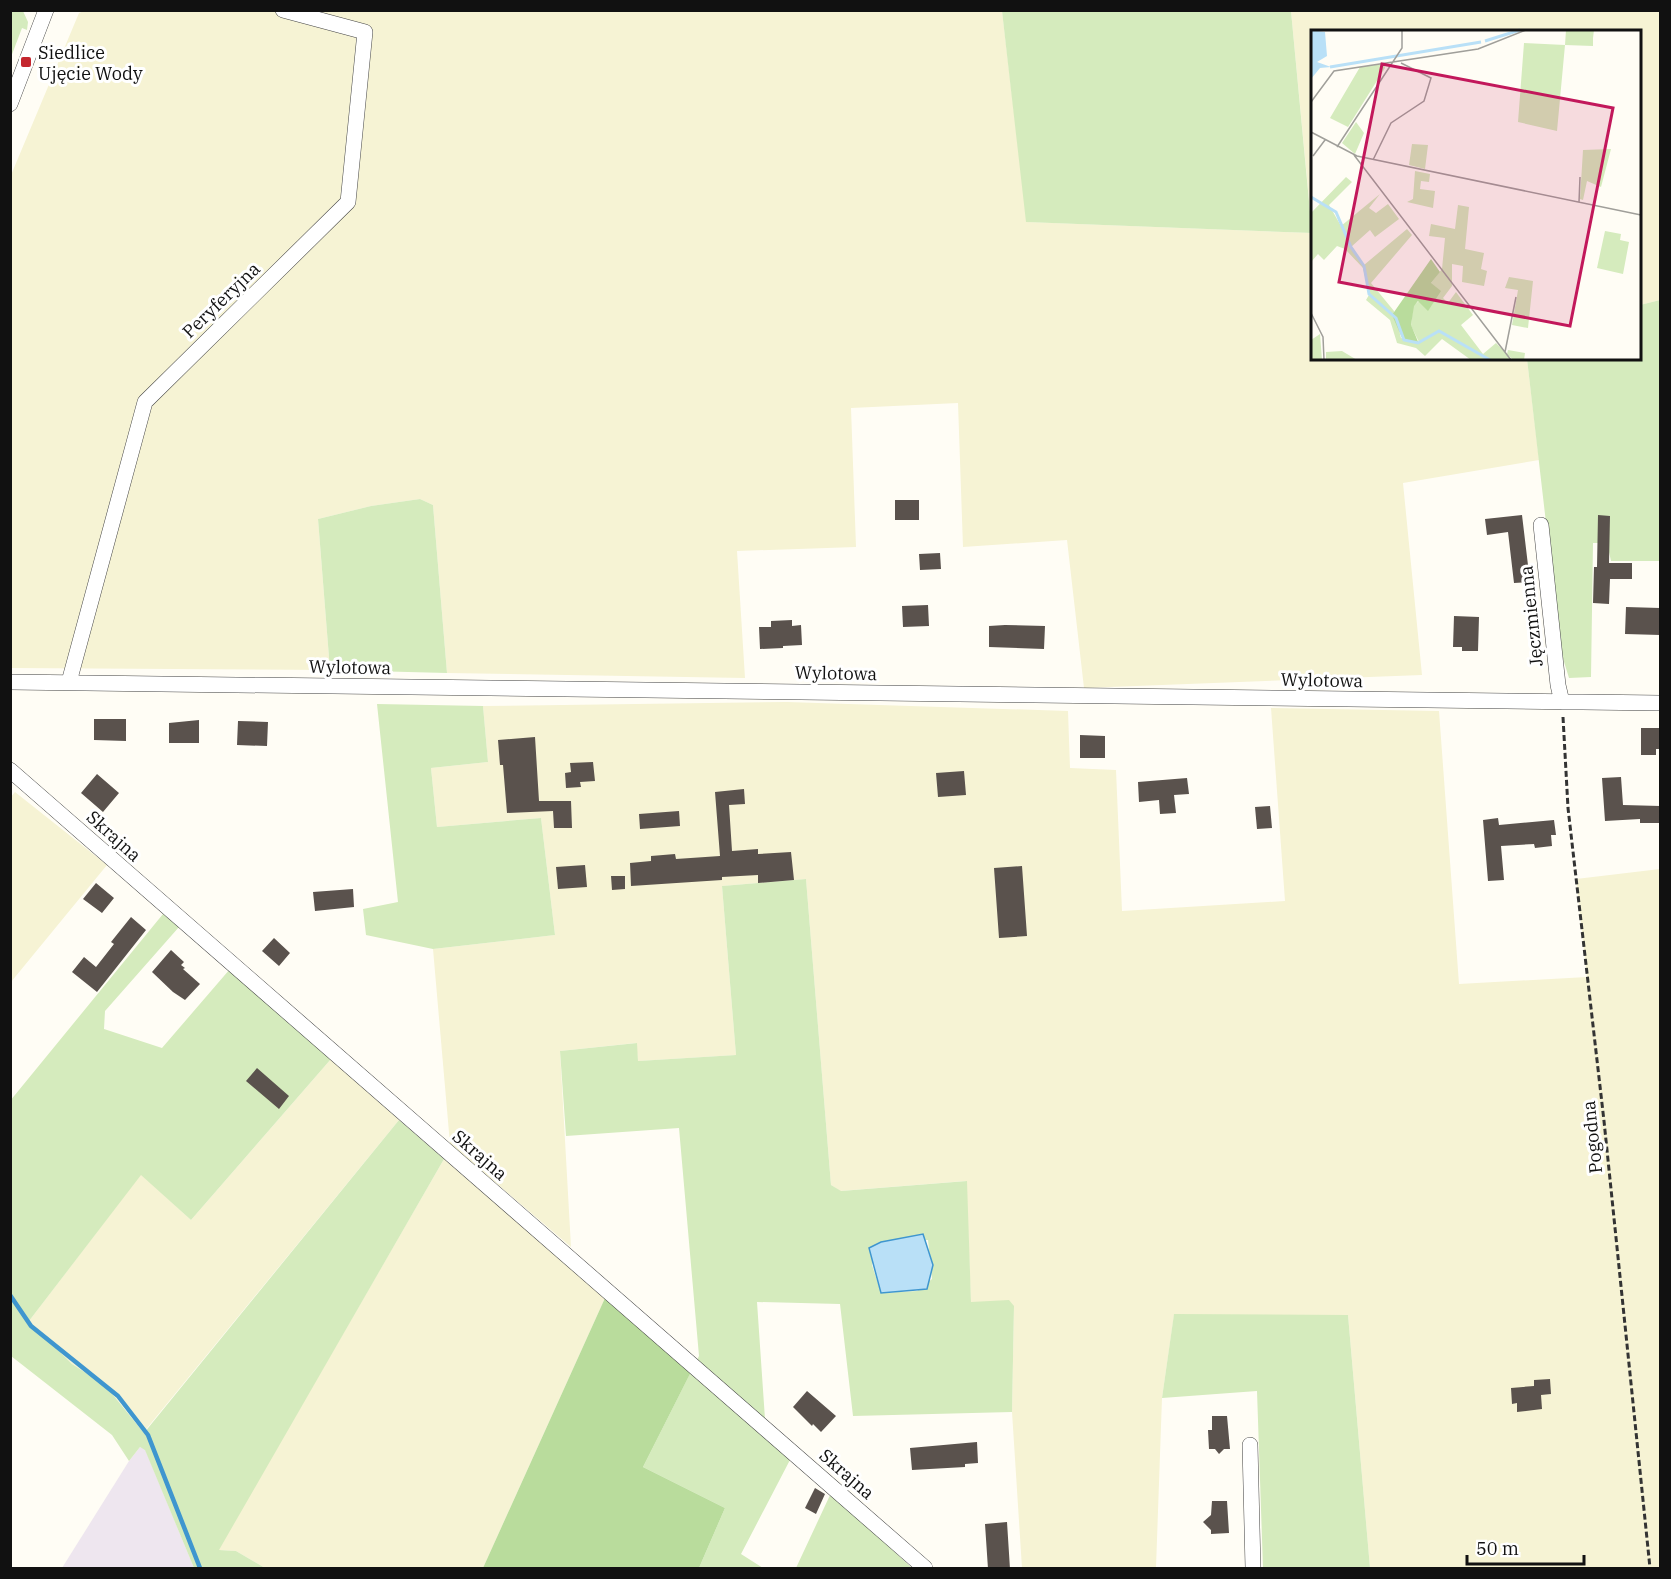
<svg xmlns="http://www.w3.org/2000/svg" width="1671" height="1579" font-family="'IBM Plex Serif',serif">
<style>
.industrial{fill:#eee6ef}
.farmland{fill:#f6f3d4}
.green{fill:#d5ebbd;fill-rule:evenodd}
.forest{fill:#b9dc9c}
.water{fill:#b9e0f7;stroke:#3f96cf;stroke-width:1.5}
.lines{fill:none;stroke-linecap:round;stroke-linejoin:round}
.stream{stroke:#3f96cf;stroke-width:4.5}
.building{fill:#5a524d}
.minor-casing{stroke:#444;stroke-width:16}
.path{stroke:#333;stroke-width:3;stroke-dasharray:6 3;stroke-linecap:butt}
.minor{stroke:#fff;stroke-width:15}
.poi-dot{fill:#c4262e;stroke:#fff;stroke-width:2}
.labels{text-anchor:middle;dominant-baseline:central;stroke-width:6;stroke-linejoin:round;paint-order:stroke}
.poi-label{font-size:18px;fill:#111;stroke:#fff;text-anchor:start}
.street-label{font-size:18px;fill:#111;stroke:#fff}
.inset-river{fill:none;stroke:#b9e0f7;stroke-width:3}
.inset-road{fill:none;stroke:#a09f9a;stroke-width:1.5}
.view{fill:#c2185b;fill-opacity:0.15;stroke:#c2185b;stroke-width:3}
.inset-edge{fill:none;stroke:#111;stroke-width:3}
</style>
<rect width="100%" height="100%" fill="#fffdf5"/>
<path class="industrial" d="M140,1447L145,1449L194,1568H62L129,1461Z"/>
<path class="farmland" d="M84,11H1002L1027,222L1312,233V358L1527,359L1539,460L1403,483L1422,675L1084,688L1067,540L963,547L958,403L851,408L856,547L737,551L745,678L447,673L433,505L420,499L371,506L318,519L330,670L11,668V175L79,13Z
M1291,11H1660V300L1640,305V32H1312V231Z
M787,702L1068,711L1070,768L1116,770L1122,911L1285,901L1271,708L1439,711L1459,984L1587,977L1576,879L1660,869V1568H1370L1348,1315H1174L1162,1398L1156,1568H1022L1012,1412L1014,1307L1009,1301L971,1303L966,1181L840,1191L831,1185L806,879L722,886L736,1055L638,1061L636,1043L560,1051L571,1247L450,1144L433,949L555,935L541,818L437,827L431,768L488,762L483,706Z
M15,792L107,865L11,982L10,798Z
M331,1059L399,1120L143,1433L141,1428L105,1385L72,1364L29,1321L141,1174L191,1220Z
M444,1159L605,1298L483,1568H265L236,1551L218,1550Z"/>
<path class="green" d="M11,10L23,11L28,22L27,30L22,28L11,57Z
M1002,11H1291L1312,233L1026,222Z
M1660,300V561H1611L1607,543H1593L1591,677L1569,678L1561,652L1527,359L1640,358V305Z
M420,499L433,505L447,673L330,670L318,519L371,506Z
M377,704L483,706L488,762L431,768L437,827L541,818L555,935L433,949L366,935L363,909L398,902Z
M806,879L831,1185L841,1191L967,1181L971,1302L1009,1300L1014,1306L1012,1412L853,1416L840,1304L757,1302L765,1419L791,1458L741,1554L763,1568H699L725,1508L643,1467L699,1356L679,1128L566,1136L560,1051L637,1043L638,1061L736,1055L722,886ZM928,1240L932,1279L917,1291L881,1293L872,1265L877,1243Z
M163,914L179,927L105,1011L104,1029L162,1048L230,969L331,1059L191,1220L141,1175L29,1321L72,1364L105,1385L144,1433L399,1120L444,1159L219,1550L236,1551L265,1568H194L145,1450L140,1447L129,1461L112,1435L11,1356L10,1101Z
M1174,1314L1348,1315L1370,1568H1263L1257,1391L1162,1398Z
M831,1493L912,1568H796Z"/>
<path class="forest" d="M605,1298L691,1372L643,1467L725,1508L699,1568H483Z"/>
<path class="water" d="M923,1234L933,1265L927,1289L881,1293L869,1248L881,1242Z"/>
<g class="lines">
<path class="stream" d="M10,1295L31,1326L118,1396L148,1435L200,1568"/>
</g>
<path class="building" d="M895,500H919V520H895Z
M1522,515L1530,582L1514,583L1508,532L1487,535L1485,519Z
M1598,515L1610,516L1609,563H1632V579H1610L1609,604L1593,603L1594,567H1597Z
M940,553L941,569L920,570L919,554Z
M928,605L929,626L903,627L902,606Z
M1626,607L1660,608V635L1625,634Z
M1454,616L1479,617L1478,651H1462V647H1453Z
M792,620V626L801,625L802,645L783,646V648L760,649L759,627H771V621Z
M1005,625L1045,626L1044,649L989,647V626Z
M94,719H126V741L94,740Z
M199,720V743H169V723Z
M238,721L268,722L267,746L237,745Z
M1641,728H1660V749H1656V755H1641Z
M1080,735L1105,736V758H1080Z
M535,737L539,801H571L572,828H554L553,811L507,813L503,765H500L498,740Z
M593,762L595,781L580,782L581,787L566,788L565,773L571,772L570,763Z
M964,771L966,795L938,797L936,773Z
M97,774L119,793L103,812L81,793Z
M1621,777L1623,805L1660,806V823H1640V819L1605,821L1602,778Z
M1187,778L1189,794L1174,795L1176,813L1160,814L1159,800L1139,802L1138,782Z
M744,789L745,804L729,805L732,851L758,849V854L791,852L794,880L758,883V875L722,877V880L631,886L630,863L651,861V856L675,854L676,859L720,856L715,792Z
M1270,806L1272,828L1257,829L1255,807Z
M679,811L680,826L640,829L639,814Z
M1498,818L1499,825L1554,820L1556,835H1551L1552,846L1535,848L1534,844L1501,846L1504,880L1488,881L1483,820Z
M585,865L587,887L558,889L556,867Z
M1022,866L1027,936L999,938L994,868Z
M611,876H625V889L612,890Z
M96,883L114,898L102,913L83,899Z
M353,889L354,907L315,911L313,892Z
M131,917L146,930L97,992L72,972L84,957L96,967L114,944L111,942Z
M274,938L290,953L279,966L262,951Z
M171,950L184,962L181,965L185,968L183,969L200,984L185,1000L173,992L152,972Z
M257,1068L289,1096L279,1109L246,1081Z
M1550,1379L1551,1394L1541,1395L1542,1409L1517,1412V1403L1512,1404L1511,1388L1534,1386V1380Z
M807,1391L836,1416L821,1432L813,1424L812,1426L793,1407Z
M1212,1416H1227L1230,1449H1224L1219,1454L1215,1449H1209L1208,1430H1212Z
M977,1442L978,1463L965,1464V1467L912,1470L910,1448Z
M815,1488L825,1494L816,1514L805,1508Z
M1212,1501H1227L1229,1533L1211,1534V1530L1203,1522L1211,1515Z
M1007,1522L1010,1569H988L985,1524Z"/>
<g class="lines">
<defs>
<path id="minor" d="M10,104L46,10
M1541,525L1558,685L1562,702
M10,682L1660,703
M69,682L145,402L348,202L365,32L283,10
M10,770L925,1568
M1250,1445L1253,1568"/>
</defs>
<use href="#minor" class="minor-casing"/>
<path class="path" d="M1563,717L1568,808L1604,1121L1650,1568"/>
<use href="#minor" class="minor"/>
</g>
<rect class="poi-dot" x="20" y="56" width="12" height="12" rx="3"/>
<g class="labels">
<g class="poi-label">
<text x="38" y="52">Siedlice<tspan x="38" dy="21">Ujęcie Wody</tspan></text>
</g>
<g class="street-label">
<text transform="translate(221 300) rotate(-44)">Peryferyjna</text>
<text transform="translate(1531 616) rotate(-96)">Jęczmienna</text>
<text transform="translate(350 667) rotate(1)">Wylotowa</text>
<text transform="translate(836 673) rotate(1)">Wylotowa</text>
<text transform="translate(1322 680) rotate(1)">Wylotowa</text>
<text transform="translate(114 836) rotate(42)">Skrajna</text>
<text transform="translate(1592 1137) rotate(-96)">Pogodna</text>
<text transform="translate(480 1155) rotate(41)">Skrajna</text>
<text transform="translate(847 1474) rotate(41)">Skrajna</text>
</g>
</g>
<g transform="translate(1311 30)">
<rect width="330" height="330" fill="#fffdf5"/>
<path d="M255,0H283L282,8V16L254,15L246,101L207,92L213,13L254,15ZM73,34L74,38L37,97L19,88L49,37ZM45,92L53,103L44,124L31,113ZM101,114L117,115L114,139L98,135ZM300,119L290,157L276,151L272,170L269,169L272,120ZM104,141L119,144L118,152L110,151L109,159L124,161L122,178L96,172L102,169ZM35,147L41,152L18,175L30,196L69,164L58,178L65,183L77,174L88,189L64,207L59,200L40,217L53,235L96,199L101,205L60,253L83,281L90,308L108,312L100,296L102,276L108,271L117,280L120,253L131,239L134,208L118,206L120,194L144,199L147,175L158,177L154,219L173,223L170,239L176,241L173,256L151,252L152,236L141,234V256L132,268L137,273L145,262L162,285L150,295L172,324L185,313L196,324L197,320L214,323L213,330H202L198,326L200,330H160L131,309L114,326L105,318L86,313L79,290L55,270L58,265L52,238L34,219L26,216L13,230L7,224L0,232V183ZM294,201L310,204L309,210L318,212L312,244L286,238ZM198,247L222,251L217,298L201,295L207,260L194,258ZM9,304L11,330H0V310ZM31,321L46,330H15V322Z" fill="#d5ebbd"/>
<path d="M120,229L129,242L120,253L130,261L117,281L107,271L103,276L100,295L108,314L92,310L81,285Z" fill="#b9dc9c"/>
<path d="M0,0L14,2L16,26L6,32L20,37L9,38L0,49Z" fill="#b9e0f7"/>
<path class="inset-river" d="M174,11L209,0M19,37L170,12M0,167L25,182L40,217L53,236L58,264L85,288L93,310L107,313L128,301L179,330"/>
<path class="inset-road" d="M0,72L23,41L167,19L215,0M0,102L46,126L330,185M26,117L91,18V0M43,125L200,330M2,126L14,110M62,130L80,93L113,71L120,48L90,33M268,172L269,147M0,283L12,307L13,330M194,322L205,267"/>
<path class="view" d="M71,34L302,78L259,296L28,252Z"/>
<rect width="330" height="330" class="inset-edge"/>
</g>
<rect width="1671" height="1579" fill="none" stroke="#111111" stroke-width="24"/>
<path d="M1467 1555v9h117v-9" fill="none" stroke="#111111" stroke-width="3"/>
<text x="1476" y="1555" font-size="18" fill="#111111" stroke="#ffffff" stroke-width="4.5" paint-order="stroke">50 m</text>
</svg>
